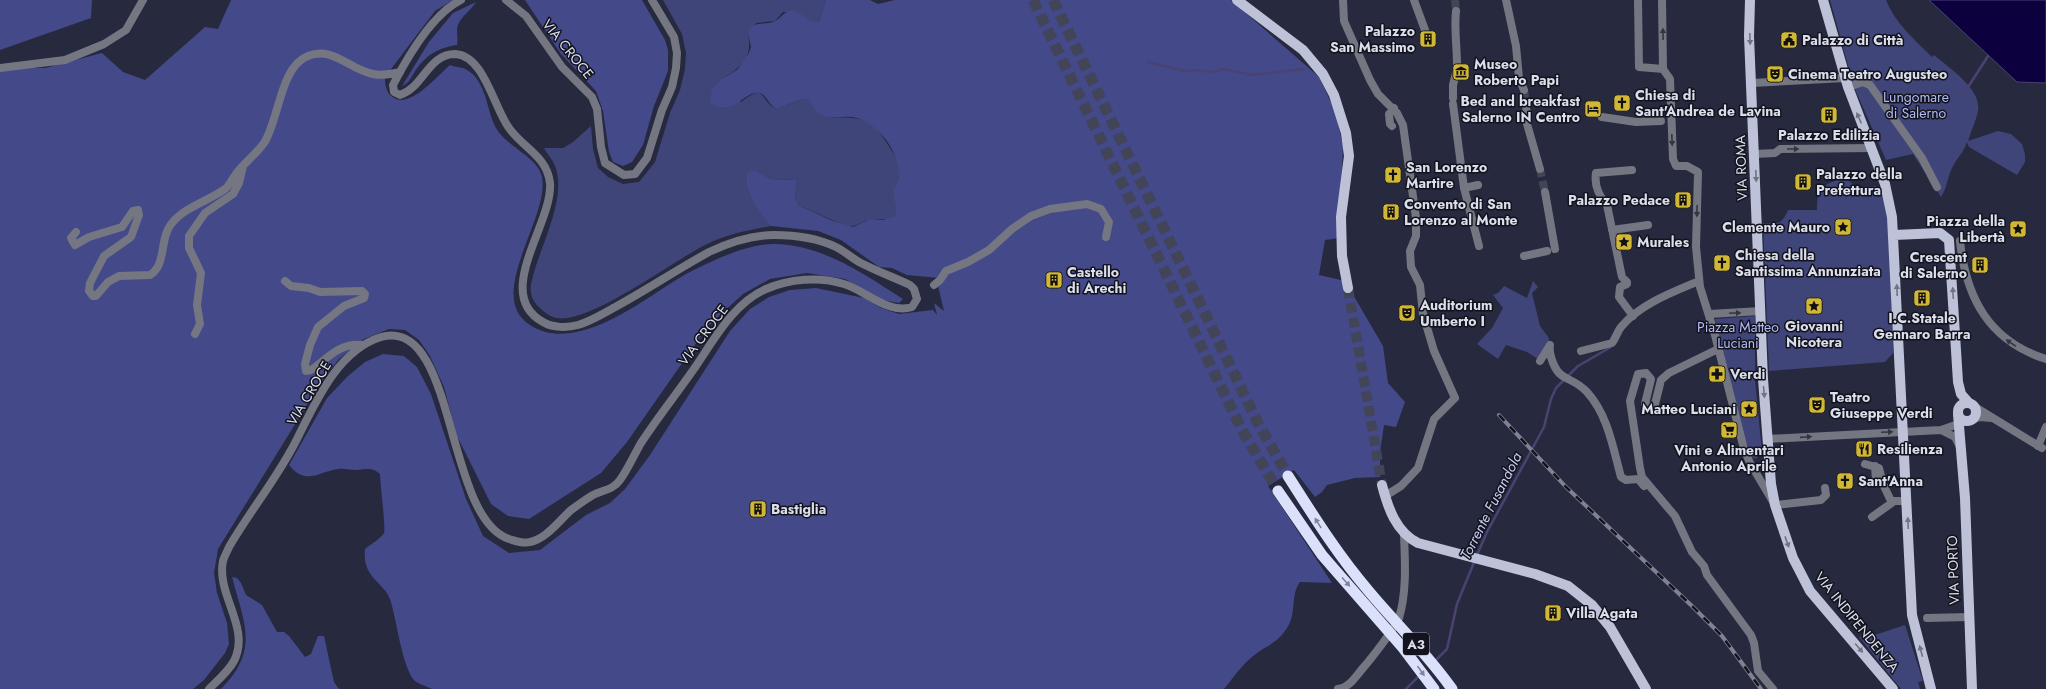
<svg xmlns="http://www.w3.org/2000/svg" width="2046" height="689" font-family="Jost,sans-serif">
<style>
.green{fill:#404579}
.forest{fill:#44498a}
.water{fill:#0c013e;stroke:#4a4372}
.lines{fill:none;stroke-linecap:round;stroke-linejoin:round}
.stream{stroke:#4a4372;stroke-width:2.5}
.minor-tunnel{stroke:#424458;stroke-width:8;stroke-dasharray:8 4;stroke-linecap:butt}
.major-tunnel{stroke:#424458;stroke-width:10;stroke-dasharray:10 5;stroke-linecap:butt}
.highway-tunnel{stroke:#424458;stroke-width:11;stroke-dasharray:11 5.5;stroke-linecap:butt}
.minor{stroke:#747681;stroke-width:8}
.major{stroke:#bec2d8;stroke-width:10}
.highway{stroke:#dbe0fb;stroke-width:11}
.rail-casing{stroke:#808293;stroke-width:4}
.rail{stroke:#12131c;stroke-width:2.5;stroke-dasharray:8;stroke-linecap:butt}
.oneway{fill:#34363f}
.oneway2{fill:#717383}
.oneway3{fill:#818497}
.labels{text-anchor:middle;dominant-baseline:central;stroke-width:3;stroke-linejoin:round;paint-order:stroke}
.shield{fill:#12131c;stroke:#9fa1ad;stroke-width:1}
.shield-label{font-size:13px;font-weight:bold;fill:#dbdeeb}
.poi-label{font-size:14px;font-weight:bold;fill:#dbdeeb;stroke:#12131c;text-anchor:start}
.street-label{font-size:14px;fill:#dbdeeb;stroke:#12131c}
.park-label{font-size:14px;fill:#b2bbf4;stroke:#12131c}
.water-label{font-size:15px;font-style:italic;fill:#c5cbf2;stroke:#12131c}
</style>
<rect width="100%" height="100%" fill="#27293e"/>
<path class="green" d="M663,0H826L819,22L813,23L796,12H783L775,21L756,23L748,33C753,59 742,66 722,79L741,102C768,81 759,102 777,109L802,99H808L832,118C848,117 863,117 876,127L898,160L900,174L894,191L898,210L895,216C886,221 880,218 870,220C861,221 856,228 846,226L798,205L795,200L797,180L771,179L753,170L746,179L749,192L771,226C749,230 728,234 707,244C674,260 590,324 557,318C550,317 544,312 539,307C531,300 529,290 532,280C539,248 568,198 555,166C553,160 547,154 544,148H563L573,142L591,126L593,149L598,168L608,177L623,184L639,182L655,162L670,113L680,90L685,69L686,53L682,34Z
M1830,0H1886C1895,23 1915,40 1932,57L1934,55C1949,68 1982,89 1978,111C1976,121 1971,131 1968,141L1998,131L2011,134L2022,144L2025,154V162L2017,175L1969,147L1967,142C1963,154 1954,161 1950,173C1947,181 1946,190 1941,197L1913,154L1886,160L1854,87Z
M1837,180L1849,181L1856,187L1876,186V189L1883,190L1890,234L1893,353L1885,362L1769,371L1763,223C1778,223 1781,226 1788,210H1817C1817,192 1820,186 1837,180Z
M1533,281L1538,287L1532,293L1540,326L1549,338L1548,344L1538,359L1527,352L1506,345L1498,359L1477,344L1492,328L1503,308L1493,295L1498,293L1504,286L1527,298Z
M1755,316V380L1762,452L1756,459L1753,458L1743,435L1715,319Z
M1905,625L1923,681L1918,682L1920,689H1901L1859,637L1878,634Z"/>
<path class="forest" d="M0,0H92L91,18L0,50Z
M231,0H453L435,11L385,77C385,86 386,93 394,98C411,108 437,76 450,65C455,67 463,67 467,70C485,80 487,108 494,124C503,146 538,156 542,177C550,218 484,296 530,325C577,356 646,297 686,274C709,262 749,243 775,244C823,245 864,274 903,299L899,303L882,300L845,279L807,273L770,279L743,294L708,326L627,442L601,473L529,519L508,516L491,504L457,436L444,387L430,356L419,340L405,330L389,329L364,339L339,359L321,382L218,549L214,573L217,593L227,623L229,644L225,653L204,680L193,689H0V71L24,68H45L102,53L123,72L145,80L205,27L218,29Z
M525,0H642L665,40L668,50V71L654,106L643,145L632,162L623,166L613,162L609,152L603,111L596,91L561,54Z
M826,0H870L878,4L895,0H1231L1319,77L1336,113L1343,146L1339,238L1325,240L1319,275L1345,281L1383,346L1388,383L1405,402L1396,427L1384,425L1380,452V477L1355,478L1327,485L1322,492L1315,497L1294,470L1268,486L1332,583L1300,582C1290,595 1297,614 1287,628C1276,645 1266,645 1252,657C1241,666 1233,678 1224,689H432C426,686 417,684 413,679C401,661 397,621 390,599C383,581 362,578 365,549C371,544 380,539 384,533C386,529 380,483 380,474C372,467 367,469 357,470C350,470 344,468 338,469C318,472 306,486 289,465L327,398L348,376L365,362L383,354L404,356L417,367L431,394L466,499L483,536L509,553L540,550L586,515L610,503L625,489L650,455L730,331L750,309L769,297L790,290L816,288L864,298L881,308L899,314L933,310L937,315L934,303L944,311L938,286L939,278L907,275L892,268L879,267L841,240L818,231L771,226C761,213 742,190 747,173L754,170L771,179L797,180L795,199L798,205L833,221L853,227L870,219L883,220L895,216C899,207 892,199 894,189C896,184 900,178 899,172C898,149 875,120 852,117C842,116 832,120 822,115C816,113 812,104 808,99H802L777,109C768,105 767,94 759,93C745,90 732,119 710,102L712,89L722,79L738,69L749,53L751,47L748,33L750,27C758,22 767,25 775,21C783,17 785,7 797,12C805,16 809,23 819,22Z
M476,2C471,11 458,18 457,29C457,34 458,40 457,45C438,48 425,55 414,73C410,79 409,83 402,86L429,42L453,13Z
M232,577L237,578L241,583L246,595L262,605L277,632H284L289,636L305,657L311,654L318,636H324L334,682L339,689H221C260,650 244,623 232,577Z"/>
<path class="water" d="M1929,0H2046V83L2017,82Z"/>
<g class="lines">
<path class="stream" d="M1148,62L1185,71L1194,70L1213,72L1224,69L1251,75L1304,69
M1963,95L1988,56
M1477,555L1487,532L1544,427L1551,399L1556,388L1578,366L1611,347
M1435,661L1447,649L1457,604L1475,560
M1406,689L1420,675"/>
<path class="minor-tunnel" d="M1455,0L1456,11
M1524,90L1526,102
M1540,169L1545,192"/>
<path class="major-tunnel" d="M1348,288L1382,485"/>
<path class="highway-tunnel" d="M1033,0L1242,430L1278,491
M1053,0L1258,423L1288,476"/>
<path class="minor" d="M506,0L526,16L562,67L592,97L597,109L601,147L605,163L624,175L635,174L647,158L662,110L672,87L676,68L677,53L674,37L652,0
M1343,0L1344,21L1370,80L1378,94L1397,113L1403,125L1416,218V236L1410,251L1411,267L1420,285L1423,314L1434,351L1455,398L1434,419L1418,468L1401,486L1385,496
M1414,0L1425,30
M1506,0L1516,46L1519,78L1524,90
M1638,0L1639,67L1663,69L1670,79L1673,159L1676,166H1687L1698,172L1696,247L1700,287L1715,335L1744,449L1750,463L1775,505L1821,500L1826,495L1825,488
M1662,0L1663,69
M1456,11C1454,29 1457,46 1457,65
M0,68L65,60L104,44L126,30L143,0
M1752,83L1845,78
M1848,87L1863,82L1870,85L1922,158L1937,187
M1453,98V85L1456,73
M1526,102L1527,124L1540,169
M1453,104L1464,188L1479,246
M1602,117L1636,122L1661,121
M1392,126L1390,124L1389,114L1394,108
M1755,154L1775,153L1780,149L1872,148
M1632,170L1596,173C1594,185 1599,196 1607,205L1622,277L1627,282V284L1620,287L1619,297L1633,316
M1464,188L1478,185
M1545,192L1555,249
M1612,230L1648,225
M76,232L71,238L75,245L89,237L122,227L133,211L138,210L139,215L131,237L104,256L90,283L89,291L93,296H96L108,282L119,276L150,275C167,265 159,238 172,223C185,207 208,201 225,189C229,186 231,181 234,177C242,164 255,156 264,143C279,121 280,66 308,56C333,46 350,70 373,74C382,76 391,74 400,72
M1960,241C1966,298 1989,341 2046,359
M1524,256L1547,251
M285,281L291,286L309,288L320,292L362,291L365,294L364,298L344,306L318,327L310,345L305,364L306,371C318,372 332,342 362,345
M934,285L940,280L946,271L968,262L989,250L1012,229L1031,216L1050,209L1087,204L1101,209L1109,222L1106,237
M1709,314L1761,311
M195,334L200,324L197,305L201,273L189,248V236L205,213L233,194L239,183L243,166
M1718,349L1669,373L1661,380L1655,404L1650,407L1645,404L1651,379L1646,373L1638,374L1630,401L1640,468L1642,477L1675,516L1692,552L1704,566L1707,575L1751,635L1754,643L1758,671L1773,689
M1581,351L1612,343C1616,338 1617,332 1621,327C1640,304 1673,292 1699,281
M1540,361L1550,345C1549,349 1550,353 1551,357C1559,384 1570,374 1587,392C1608,415 1613,448 1621,477L1626,480L1638,479L1644,486
M1975,407L2042,448
M1974,419L1979,417L1992,418
M1941,430L1967,421
M1767,439L1941,430L1955,437L1960,447
M2038,446L2046,427
M1865,464L1879,468L1883,484L1891,501H1907
M1875,466L1876,481
M1872,517L1893,502
M1927,618L1969,617
M209,689C217,681 228,672 234,661C251,627 216,595 223,561C224,557 227,552 229,547C251,509 280,475 299,435C317,399 339,350 381,337C457,316 444,517 509,539C516,541 523,544 530,542C546,539 560,520 571,510C578,505 586,499 593,495C603,490 613,490 620,480C628,469 634,455 641,443C658,417 678,392 696,366C715,338 734,303 766,289C789,279 819,276 844,284C865,290 888,315 912,307L917,299L914,289L910,285C893,277 876,271 859,262C851,257 844,251 836,247C817,238 795,235 774,235C753,235 728,243 709,252C678,269 648,289 617,306C604,313 592,321 578,325C567,328 553,328 543,322C492,294 553,224 550,183C547,156 523,148 509,128C494,108 484,55 455,54C428,54 423,88 400,95L394,92L393,85C408,56 432,14 461,0
M1338,689C1349,688 1356,676 1363,668C1371,659 1395,628 1399,618C1407,592 1405,561 1404,535"/>
<path class="major" d="M1237,0L1303,50L1323,74L1334,95L1346,133L1349,156L1341,217L1342,256L1348,288
M1750,0L1749,36L1763,379L1771,484L1775,505L1793,558L1810,591L1893,689
M1823,0L1848,87L1885,184L1892,217L1912,615L1931,689
M1894,235L1940,233L1949,240L1958,382L1961,394L1969,403
M1958 412a9 9 0 1 1 18 0a9 9 0 1 1-18 0Z
M1958,414L1965,498L1972,689
M1382,485C1388,508 1396,532 1418,543L1535,574L1568,586L1592,605L1610,627L1646,689"/>
<path class="highway" d="M1288,476C1313,515 1337,554 1367,589C1395,623 1427,653 1452,689
M1278,491L1322,555L1403,648L1434,689"/>
<defs>
<path id="rail" d="M1499,415L1566,487L1692,606L1722,636L1761,689"/>
</defs>
<use href="#rail" class="rail-casing"/>
<use href="#rail" class="rail"/>
</g>
<defs><path id="oneway-solid" d="M-6-.8H1V-3.2L6.5 0L1 3.2V.8H-6Z"/></defs>
<g class="oneway">
<use href="#oneway-solid" transform="translate(1663 34) rotate(-91)"/>
<use href="#oneway-solid" transform="translate(1672 140) rotate(88)"/>
<use href="#oneway-solid" transform="translate(1793 149)"/>
<use href="#oneway-solid" transform="translate(1697 211) rotate(91)"/>
<use href="#oneway-solid" transform="translate(1735 313) rotate(-3)"/>
<use href="#oneway-solid" transform="translate(2011 343) rotate(-146)"/>
<use href="#oneway-solid" transform="translate(1887 432) rotate(-3)"/>
<use href="#oneway-solid" transform="translate(1806 437) rotate(-4)"/>
</g>
<g class="oneway2">
<use href="#oneway-solid" transform="translate(1750 39) rotate(88)"/>
<use href="#oneway-solid" transform="translate(1859 118) rotate(-114)"/>
<use href="#oneway-solid" transform="translate(1756 176) rotate(88)"/>
<use href="#oneway-solid" transform="translate(1897 290) rotate(-92)"/>
<use href="#oneway-solid" transform="translate(1953 293) rotate(-93)"/>
<use href="#oneway-solid" transform="translate(1764 392) rotate(85)"/>
<use href="#oneway-solid" transform="translate(1908 523) rotate(-93)"/>
<use href="#oneway-solid" transform="translate(1787 542) rotate(70)"/>
<use href="#oneway-solid" transform="translate(1859 648) rotate(50)"/>
<use href="#oneway-solid" transform="translate(1921 651) rotate(-105)"/>
</g>
<g class="oneway3">
<use href="#oneway-solid" transform="translate(1318 523) rotate(-122)"/>
<use href="#oneway-solid" transform="translate(1346 582) rotate(48)"/>
<use href="#oneway-solid" transform="translate(1421 671) rotate(54)"/>
</g>
<defs>
<symbol id="building-square" viewBox="-11 -11 22 22"><rect x="-9" y="-9" width="18" height="18" rx="4" fill="#d1b736" stroke="#12131c"/><path d="M-4-6H4V6H1V3H-1V6H-4ZM-2.5-4.3h1.7v1.8h-1.7ZM.8-4.3h1.7v1.8H.8ZM-2.5-1h1.7V.8h-1.7ZM.8-1h1.7V.8H.8Z" fill="#111"/></symbol>
<symbol id="civic-square" viewBox="-11 -11 22 22"><rect x="-9" y="-9" width="18" height="18" rx="4" fill="#d1b736" stroke="#12131c"/><path d="M-.6-6.5H3V-4.5H.6V-3L4-1V1h2V6H-6V1h2V-1L-.6-3ZM-1.2 2.5V6h2.4V2.5Z" fill="#111"/></symbol>
<symbol id="museum-square" viewBox="-11 -11 22 22"><rect x="-9" y="-9" width="18" height="18" rx="4" fill="#d1b736" stroke="#12131c"/><path d="M0-6L6-3V-2H-6V-3ZM-5-1h2V3h-2ZM-1-1h2V3h-2ZM3-1h2V3H3ZM-6 4H6V6H-6Z" fill="#111"/></symbol>
<symbol id="theatre-square" viewBox="-11 -11 22 22"><rect x="-9" y="-9" width="18" height="18" rx="4" fill="#d1b736" stroke="#12131c"/><path d="M-5-5.5Q0-4 5-5.5V0Q5 5 0 6Q-5 5-5 0ZM-3.3-2.5H-1v1.5H-3.3ZM1-2.5H3.3v1.5H1ZM-2.8 1Q0 5.5 2.8 1Z" fill="#111"/></symbol>
<symbol id="church-square" viewBox="-11 -11 22 22"><rect x="-9" y="-9" width="18" height="18" rx="4" fill="#d1b736" stroke="#12131c"/><path d="M-1.2-6h2.4v3.5h3.3v2.4h-3.3V6h-2.4V-.1h-3.3v-2.4h3.3Z" fill="#111"/></symbol>
<symbol id="hotel-square" viewBox="-11 -11 22 22"><rect x="-9" y="-9" width="18" height="18" rx="4" fill="#d1b736" stroke="#12131c"/><path d="M-6-4.5h1.5V1H6V5H4.5V3h-9V5H-6ZM-4 0a1.8 1.8 0 1 1 3.6 0ZM.5 0V-2.5h3Q6-2.5 6 0Z" fill="#111"/></symbol>
<symbol id="sight-square" viewBox="-11 -11 22 22"><rect x="-9" y="-9" width="18" height="18" rx="4" fill="#d1b736" stroke="#12131c"/><path d="M0-6L1.8-2.2L6-1.7L2.9 1.2L3.7 5.4L0 3.3L-3.7 5.4L-2.9 1.2L-6-1.7L-1.8-2.2Z" fill="#111"/></symbol>
<symbol id="pharmacy-square" viewBox="-11 -11 22 22"><rect x="-9" y="-9" width="18" height="18" rx="4" fill="#d1b736" stroke="#12131c"/><path d="M-2-6h4v4h4v4h-4v4h-4v-4h-4v-4h4Z" fill="#111"/></symbol>
<symbol id="supermarket-square" viewBox="-11 -11 22 22"><rect x="-9" y="-9" width="18" height="18" rx="4" fill="#d1b736" stroke="#12131c"/><path d="M-6-5.5h2.5l.6 2H6L4.5 2H-2.5L-4.4-4H-6ZM-1.5 3.2a1.3 1.3 0 1 0 .1 0ZM3 3.2a1.3 1.3 0 1 0 .1 0Z" fill="#111"/></symbol>
<symbol id="restaurant-square" viewBox="-11 -11 22 22"><rect x="-9" y="-9" width="18" height="18" rx="4" fill="#d1b736" stroke="#12131c"/><path d="M-5-6h1v4h1v-4h1v4h1v-4h1v5L-1.5 .5V6h-2V.5L-5-1ZM5-6V6H3V1.5H1.5Q1.5-4 5-6Z" fill="#111"/></symbol>
</defs>
<g fill-rule="evenodd">
<use href="#building-square" x="1418" y="29" width="20" height="20"/>
<use href="#civic-square" x="1779" y="30" width="20" height="20"/>
<use href="#museum-square" x="1451" y="62" width="20" height="20"/>
<use href="#theatre-square" x="1765" y="64" width="20" height="20"/>
<use href="#church-square" x="1612" y="93" width="20" height="20"/>
<use href="#hotel-square" x="1583" y="99" width="20" height="20"/>
<use href="#building-square" x="1819" y="105" width="20" height="20"/>
<use href="#church-square" x="1383" y="165" width="20" height="20"/>
<use href="#building-square" x="1793" y="172" width="20" height="20"/>
<use href="#building-square" x="1673" y="190" width="20" height="20"/>
<use href="#building-square" x="1381" y="202" width="20" height="20"/>
<use href="#sight-square" x="1833" y="217" width="20" height="20"/>
<use href="#sight-square" x="2008" y="219" width="20" height="20"/>
<use href="#sight-square" x="1614" y="232" width="20" height="20"/>
<use href="#church-square" x="1712" y="253" width="20" height="20"/>
<use href="#building-square" x="1970" y="255" width="20" height="20"/>
<use href="#building-square" x="1044" y="270" width="20" height="20"/>
<use href="#building-square" x="1912" y="288" width="20" height="20"/>
<use href="#sight-square" x="1804" y="296" width="20" height="20"/>
<use href="#theatre-square" x="1397" y="303" width="20" height="20"/>
<use href="#pharmacy-square" x="1707" y="364" width="20" height="20"/>
<use href="#theatre-square" x="1807" y="395" width="20" height="20"/>
<use href="#sight-square" x="1739" y="399" width="20" height="20"/>
<use href="#supermarket-square" x="1719" y="420" width="20" height="20"/>
<use href="#restaurant-square" x="1854" y="439" width="20" height="20"/>
<use href="#church-square" x="1835" y="471" width="20" height="20"/>
<use href="#building-square" x="748" y="499" width="20" height="20"/>
<use href="#building-square" x="1543" y="603" width="20" height="20"/>
</g>
<g class="labels">
<rect class="shield" x="1403" y="633" width="26" height="22" rx="3"/>
<g class="shield-label">
<text x="1416" y="644">A3</text>
</g>
<g class="poi-label">
<text x="1415" y="31" text-anchor="end">Palazzo<tspan x="1415" dy="16">San Massimo</tspan></text>
<text x="1802" y="40">Palazzo di Città</text>
<text x="1474" y="64">Museo<tspan x="1474" dy="16">Roberto Papi</tspan></text>
<text x="1788" y="74">Cinema Teatro Augusteo</text>
<text x="1635" y="95">Chiesa di<tspan x="1635" dy="16">Sant'Andrea de Lavina</tspan></text>
<text x="1580" y="101" text-anchor="end">Bed and breakfast<tspan x="1580" dy="16">Salerno IN Centro</tspan></text>
<text x="1829" y="135" text-anchor="middle">Palazzo Edilizia</text>
<text x="1406" y="167">San Lorenzo<tspan x="1406" dy="16">Martire</tspan></text>
<text x="1816" y="174">Palazzo della<tspan x="1816" dy="16">Prefettura</tspan></text>
<text x="1670" y="200" text-anchor="end">Palazzo Pedace</text>
<text x="1404" y="204">Convento di San<tspan x="1404" dy="16">Lorenzo al Monte</tspan></text>
<text x="2005" y="221" text-anchor="end">Piazza della<tspan x="2005" dy="16">Libertà</tspan></text>
<text x="1830" y="227" text-anchor="end">Clemente Mauro</text>
<text x="1637" y="242">Murales</text>
<text x="1735" y="255">Chiesa della<tspan x="1735" dy="16">Santissima Annunziata</tspan></text>
<text x="1967" y="257" text-anchor="end">Crescent<tspan x="1967" dy="16">di Salerno</tspan></text>
<text x="1067" y="272">Castello<tspan x="1067" dy="16">di Arechi</tspan></text>
<text x="1420" y="305">Auditorium<tspan x="1420" dy="16">Umberto I</tspan></text>
<text x="1922" y="318" text-anchor="middle">I.C.Statale<tspan x="1922" dy="16">Gennaro Barra</tspan></text>
<text x="1814" y="326" text-anchor="middle">Giovanni<tspan x="1814" dy="16">Nicotera</tspan></text>
<text x="1730" y="374">Verdi</text>
<text x="1830" y="397">Teatro<tspan x="1830" dy="16">Giuseppe Verdi</tspan></text>
<text x="1736" y="409" text-anchor="end">Matteo Luciani</text>
<text x="1877" y="449">Resilienza</text>
<text x="1729" y="450" text-anchor="middle">Vini e Alimentari<tspan x="1729" dy="16">Antonio Aprile</tspan></text>
<text x="1858" y="481">Sant'Anna</text>
<text x="771" y="509">Bastiglia</text>
<text x="1566" y="613">Villa Agata</text>
</g>
<g class="street-label">
<text transform="translate(568 49) rotate(51)">VIA CROCE</text>
<text transform="translate(1741 168) rotate(-92)">VIA ROMA</text>
<text transform="translate(703 335) rotate(-53)">VIA CROCE</text>
<text transform="translate(309 393) rotate(-59)">VIA CROCE</text>
<text transform="translate(1953 570) rotate(-92)">VIA PORTO</text>
<text transform="translate(1857 622) rotate(51)">VIA INDIPENDENZA</text>
</g>
<g class="park-label">
<text x="1916" y="97">Lungomare<tspan x="1916" dy="16">di Salerno</tspan></text>
<text x="1738" y="327">Piazza Matteo<tspan x="1738" dy="16">Luciani</tspan></text>
</g>
<g class="water-label">
<text transform="translate(1491 506) rotate(-63)">Torrente Fusandola</text>
</g>
</g>
</svg>
